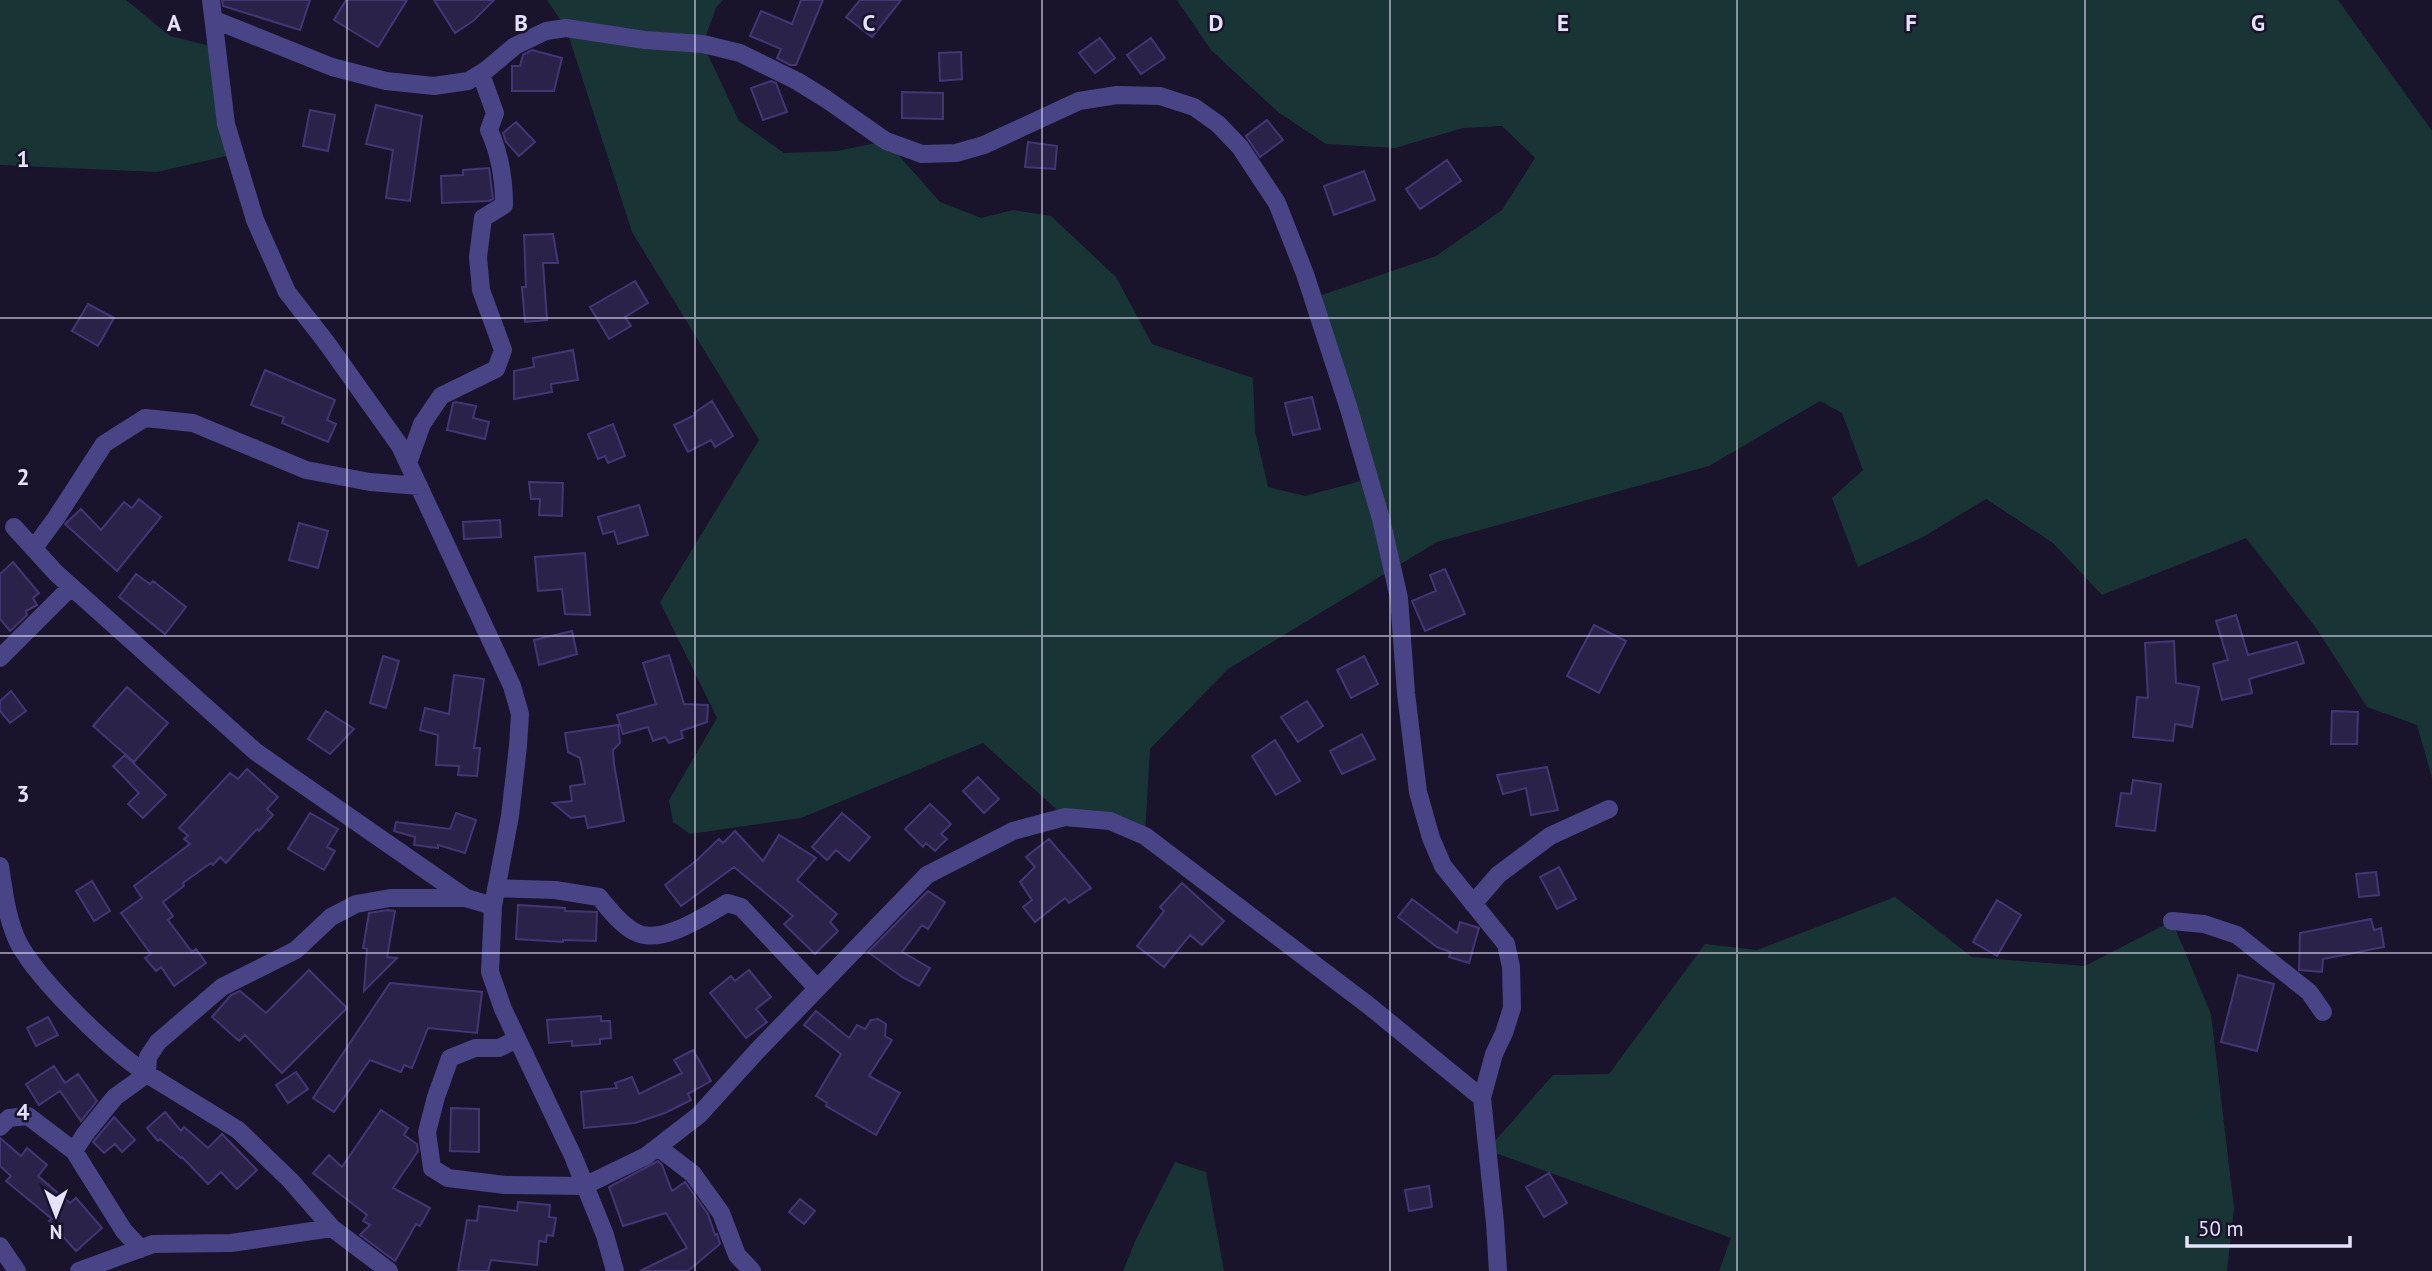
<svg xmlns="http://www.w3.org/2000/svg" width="2432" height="1271" font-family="'PT Sans',sans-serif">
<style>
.green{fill:#183434}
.building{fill:#2b224a;stroke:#443674;stroke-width:2}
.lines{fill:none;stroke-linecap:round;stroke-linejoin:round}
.minor{stroke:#484485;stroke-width:18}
.grid{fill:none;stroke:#e5e1fc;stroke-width:2;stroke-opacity:0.55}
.grid-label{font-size:23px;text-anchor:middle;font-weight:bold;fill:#e5e1fc;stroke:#19142b;stroke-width:5;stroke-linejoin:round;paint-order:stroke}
</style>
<rect width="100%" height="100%" fill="#19142b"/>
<path class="green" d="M0,0H126L170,36L218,48L235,154L157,172L0,165Z
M547,0H723L716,8L703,44L739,121L784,153L837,151L886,141L940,202L981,218L1013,210L1051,216L1116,277L1152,344L1253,378L1255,431L1268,487L1305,496L1368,479L1313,298L1436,256L1502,210L1535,158L1502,126L1463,128L1395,148L1326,144L1278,112L1211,50L1177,0H2338L2432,131V778L2417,725L2367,707L2316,628L2246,538L2102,595L2053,543L1986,499L1923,537L1858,567L1832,498L1863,470L1842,413L1820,401L1709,466L1437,542L1228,669L1150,749L1145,836L1065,817L983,743L801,818L690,834L673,822L669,800L717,718L660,602L759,440L632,232L566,28Z
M1895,897L1972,957L2085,966L2172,921L2211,1014L2234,1208L2227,1271H1719L1731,1238L1487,1150L1553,1075L1609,1074L1705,944L1757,950Z
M1175,1162L1206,1172L1224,1271H1123L1136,1239Z"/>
<path class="building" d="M222,0H310L300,30L223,6Z
M346,0H407L378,47L334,20Z
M434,0H494L473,21L455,33Z
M801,0H823L796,65H790L777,58L781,49L750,36L761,11L792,24Z
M860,0H901L872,37L846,17Z
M1100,38L1115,58L1095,73L1079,53Z
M1151,38L1165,58L1141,74L1127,55Z
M532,50L562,58L554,91H512V66H520L523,55Z
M961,52L962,79L940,81L939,53Z
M771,81L776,83L787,112L763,120L751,88Z
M902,92L943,93V119L902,118Z
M376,105L422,116L410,201L386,198L393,150L366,144Z
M310,110L335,115L328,151L303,146Z
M1267,120L1283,140L1260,157L1246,136Z
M516,122L535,142L519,156L506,142L503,133Z
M1028,142L1057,146L1055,169L1025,167Z
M1447,160L1461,181L1420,209L1406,189Z
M489,168L493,199L489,201L442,203L441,176L463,175V170Z
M1364,171L1375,200L1334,215L1324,186Z
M553,234L558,263H543L547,320L525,322L522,287H526L524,235Z
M635,281L648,303L625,317L631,326L609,339L590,307Z
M88,304L114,318L98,346L72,331Z
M573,350L578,380L551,384L552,392L514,399V371L534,367L533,358Z
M265,370L335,400L327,420L336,424L328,442L282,423L284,417L251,405Z
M1312,397L1320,429L1293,435L1285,403Z
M712,401L733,436L715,447L711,440L688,452L674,425L695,415L694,413Z
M456,402L476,406L473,418L489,422L485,439L447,430L453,403Z
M613,424L625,456L608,463L605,456L598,459L588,434Z
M529,482L563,483L562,516L539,515L540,499H531Z
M139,499L161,517L117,571L65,524L81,509L101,530L124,502L132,508Z
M639,505L648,535L618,544L614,531L603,534L598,517Z
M500,520L501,537L464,539L463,522Z
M299,523L328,531L318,568L289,560Z
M585,553L590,615L565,614L562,589L538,591L535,557Z
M13,562L39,593L33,598L37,605L26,611L27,615L10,631L0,619V574Z
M1445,569L1465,614L1425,631L1412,601L1436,591L1430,575Z
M136,574L150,584L153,581L186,607L165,634L119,597Z
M2236,615L2248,655L2297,642L2304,663L2249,679L2252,693L2222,700L2213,664L2228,660L2216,621Z
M1594,625L1626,641L1599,693L1567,676Z
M572,631L577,654L539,665L534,640Z
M2174,641L2176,683L2199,687L2192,727L2175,724L2173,741L2133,737L2137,697L2148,698L2145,643Z
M669,655L684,704L708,705L707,722L681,731L683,738L669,743L665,737L653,741L648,727L623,734L617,715L656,704L643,663Z
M383,656L399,661L386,708L370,703Z
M1364,656L1378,684L1351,698L1337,670Z
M454,675L484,679L474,748H480L477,776L458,775L459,766L436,765L438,735L420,730L425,708L449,714Z
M127,687L168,723L134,762L93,726Z
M11,691L26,711L10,723L0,711V701Z
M1307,701L1323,726L1298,742L1281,717Z
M326,711L354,729L330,754L308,739Z
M2332,711L2358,712L2357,744H2331Z
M618,725L620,743L613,750L614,764L624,821L588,828L585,816L571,818L553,803L572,801L570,786L585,784L580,758L568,752L565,733Z
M1362,734L1375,759L1342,774L1330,751Z
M1275,740L1300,781L1276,795L1252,756Z
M125,755L166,795L143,818L128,804L139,793L113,766Z
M1547,767L1558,810L1531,815L1526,788L1503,794L1497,775Z
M247,769L278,797L267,809L273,815L259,831L257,829L226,863L220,857L213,865L211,863L183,883L184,886L163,902L173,916L168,920L192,952L196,949L206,963L174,986L161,967L156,971L145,958L151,954L121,913L142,898L134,886L190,844L184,839L188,836L179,828L230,773L238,779Z
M978,777L999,799L984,813L963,791Z
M2133,780L2161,784L2155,831L2116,826L2121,793L2131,794Z
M930,804L951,824L941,834L947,839L935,851L926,843L923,847L905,829Z
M310,813L338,829L327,847L335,851L324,870L288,849Z
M456,813L476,820L465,853L438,845V848L414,845L415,837L394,831L396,822L450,829Z
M842,813L870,837L849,861L836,850L827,860L812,847Z
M735,831L763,861L779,835L816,858L797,880L837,914L830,922L838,931L815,954L784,924L793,916L734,867L681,906L665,885L697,860L719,839L723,843Z
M1049,839L1091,888L1069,903L1065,898L1035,922L1023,907L1032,900L1020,882L1035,867L1026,857Z
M1559,867L1576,899L1557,909L1540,877Z
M2376,872L2379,895L2359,897L2356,874Z
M92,881L110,911L94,921L76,891Z
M1182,883L1224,921L1202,945L1190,935L1164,967L1137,946L1164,911L1160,907Z
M928,891L945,902L928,929L922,925L902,952L930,968L919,986L902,977L868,952Z
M1412,899L1457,933L1460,922L1479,928L1469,963L1449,957L1451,952L1437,947L1398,917Z
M1997,900L2021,915L1997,956L1973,942Z
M518,905L565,908V911L597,912L596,941L563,940V942L516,939Z
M388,910L395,911L387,957L397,958L364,991L367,949L363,948L369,913Z
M2371,919L2374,930L2381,928L2384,947L2323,959L2322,972L2299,970L2300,933Z
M309,970L347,1008L282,1073L245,1035L239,1041L212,1017L231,995L240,991L266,1013Z
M749,970L771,997L756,1009L767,1022L746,1038L710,993L731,976L735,981Z
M2238,975L2274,984L2257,1051L2221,1042Z
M390,983L482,992L477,1033L428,1028L412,1068L404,1065L401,1072L370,1060L334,1112L313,1098Z
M816,1011L849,1038L857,1025L865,1029L871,1020L878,1019L886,1024L885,1036L892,1040L869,1076L900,1093L876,1135L826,1106L827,1103L816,1096L841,1054L804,1025Z
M601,1016V1021H610L611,1038L600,1039V1044L572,1046V1041L549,1043L547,1020Z
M48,1017L58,1035L36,1046L27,1028Z
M693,1050L711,1081L688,1094L691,1100L665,1113L635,1123L584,1128L581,1092L617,1088L615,1083L632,1077L639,1094L682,1073L674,1060Z
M54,1066L65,1083L78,1074L97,1101L81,1121L60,1091L39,1105L26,1084Z
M296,1072L308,1089L288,1103L276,1085Z
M451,1108L479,1109V1152L450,1151Z
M381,1110L408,1128L404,1135L417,1144L418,1151L393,1188L430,1208L420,1226L416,1224L395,1261L360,1235L370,1225L363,1221L367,1215L313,1173L329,1155L342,1167Z
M165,1112L181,1131L184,1127L208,1148L222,1134L257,1170L237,1189L221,1172L208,1184L182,1157L181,1158L160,1139L158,1141L147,1128Z
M114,1117L135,1140L122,1152L115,1144L104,1153L93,1142Z
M0,1138L21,1156L27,1148L47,1165L38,1176L70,1203L76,1198L102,1228L76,1251L49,1221L52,1219L6,1181L11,1176L0,1166Z
M658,1161L662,1165L672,1191L685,1182L708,1214L715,1235L717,1234L720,1244L688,1271H640L687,1248L666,1213L623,1226L609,1187Z
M1549,1173L1567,1203L1544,1217L1526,1187Z
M1429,1186L1432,1207L1409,1211L1405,1190Z
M800,1199L815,1211L804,1224L789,1212Z
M518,1202L550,1205L549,1217L556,1218L553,1236L547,1235L546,1242L539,1241L537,1265L491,1260L488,1271H458L467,1220L477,1221L479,1206L517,1211Z"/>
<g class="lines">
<path class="minor" d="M211,0L226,124L255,220L287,292L326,342L400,446L512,686L520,714L518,746L510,816L493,906L490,972L503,1009L573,1156L605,1235L615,1271
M215,20L332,67L386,81L434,86L468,81L485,71L515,46L546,31L566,28L645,40L703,44L740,53L797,81L826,99L886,141L922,154L956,153L984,145L1079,101L1117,95L1160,96L1194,107L1218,124L1240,147L1277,203L1305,274L1349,409L1381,519L1399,598L1406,693L1418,792L1431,838L1443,866L1506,944L1511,967L1512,1008L1504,1033L1494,1054L1482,1098L1495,1223L1498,1271
M408,463L422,424L441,396L496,369L503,350L481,290L478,257L483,218L504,205C504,179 500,154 489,130L495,113L481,74
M14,527L56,573L256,752L466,898
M34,548L56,518L104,444L145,418L193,423L306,470L370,482L419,486
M0,658L71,587
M0,866C4,892 7,920 19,944C41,983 109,1049 147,1074L115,1097L85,1134L74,1151L28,1116L9,1118L0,1127
M496,888L555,890L599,897C609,909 621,925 635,932C660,946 705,916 727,903L741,907L817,988
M1473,904L1498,875L1550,836L1609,809
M2172,921L2204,924L2237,935L2309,992L2323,1012
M517,1039L499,1048H475L450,1058L436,1097L427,1132L432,1168L448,1178L505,1185L584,1186L646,1156L699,1115L757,1051L927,875L1013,831L1065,817L1110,821L1145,836L1368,1005L1482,1098
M658,1147L693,1174L721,1213L737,1255L752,1271
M74,1151L124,1231L141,1249
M0,1246L17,1271
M79,1271L153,1244L231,1243L332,1228
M389,1271L332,1228L290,1180L238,1130L147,1074L148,1057L158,1042L222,987L296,950L331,917L356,904L390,898H466L493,906"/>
</g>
<path class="grid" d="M347,0V1271M695,0V1271M1042,0V1271M1390,0V1271M1737,0V1271M2085,0V1271M0,318H2432M0,636H2432M0,953H2432"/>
<g class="grid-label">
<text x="174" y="31">A</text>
<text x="521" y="31">B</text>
<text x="869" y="31">C</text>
<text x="1216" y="31">D</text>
<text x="1563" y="31">E</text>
<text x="1911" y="31">F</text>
<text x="2258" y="31">G</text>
<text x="23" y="167">1</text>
<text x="23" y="485">2</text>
<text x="23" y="802">3</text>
<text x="23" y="1120">4</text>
</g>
<g transform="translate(56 1215) rotate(180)" stroke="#19142b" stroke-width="5" paint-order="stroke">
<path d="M0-5L12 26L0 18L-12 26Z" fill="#e5e1fc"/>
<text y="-10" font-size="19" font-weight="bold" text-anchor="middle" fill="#e5e1fc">N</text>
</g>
<path d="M2187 1236v10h163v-10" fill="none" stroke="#e5e1fc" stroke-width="3.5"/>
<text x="2198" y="1236" font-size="21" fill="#e5e1fc" stroke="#19142b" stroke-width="5" paint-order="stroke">50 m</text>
</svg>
